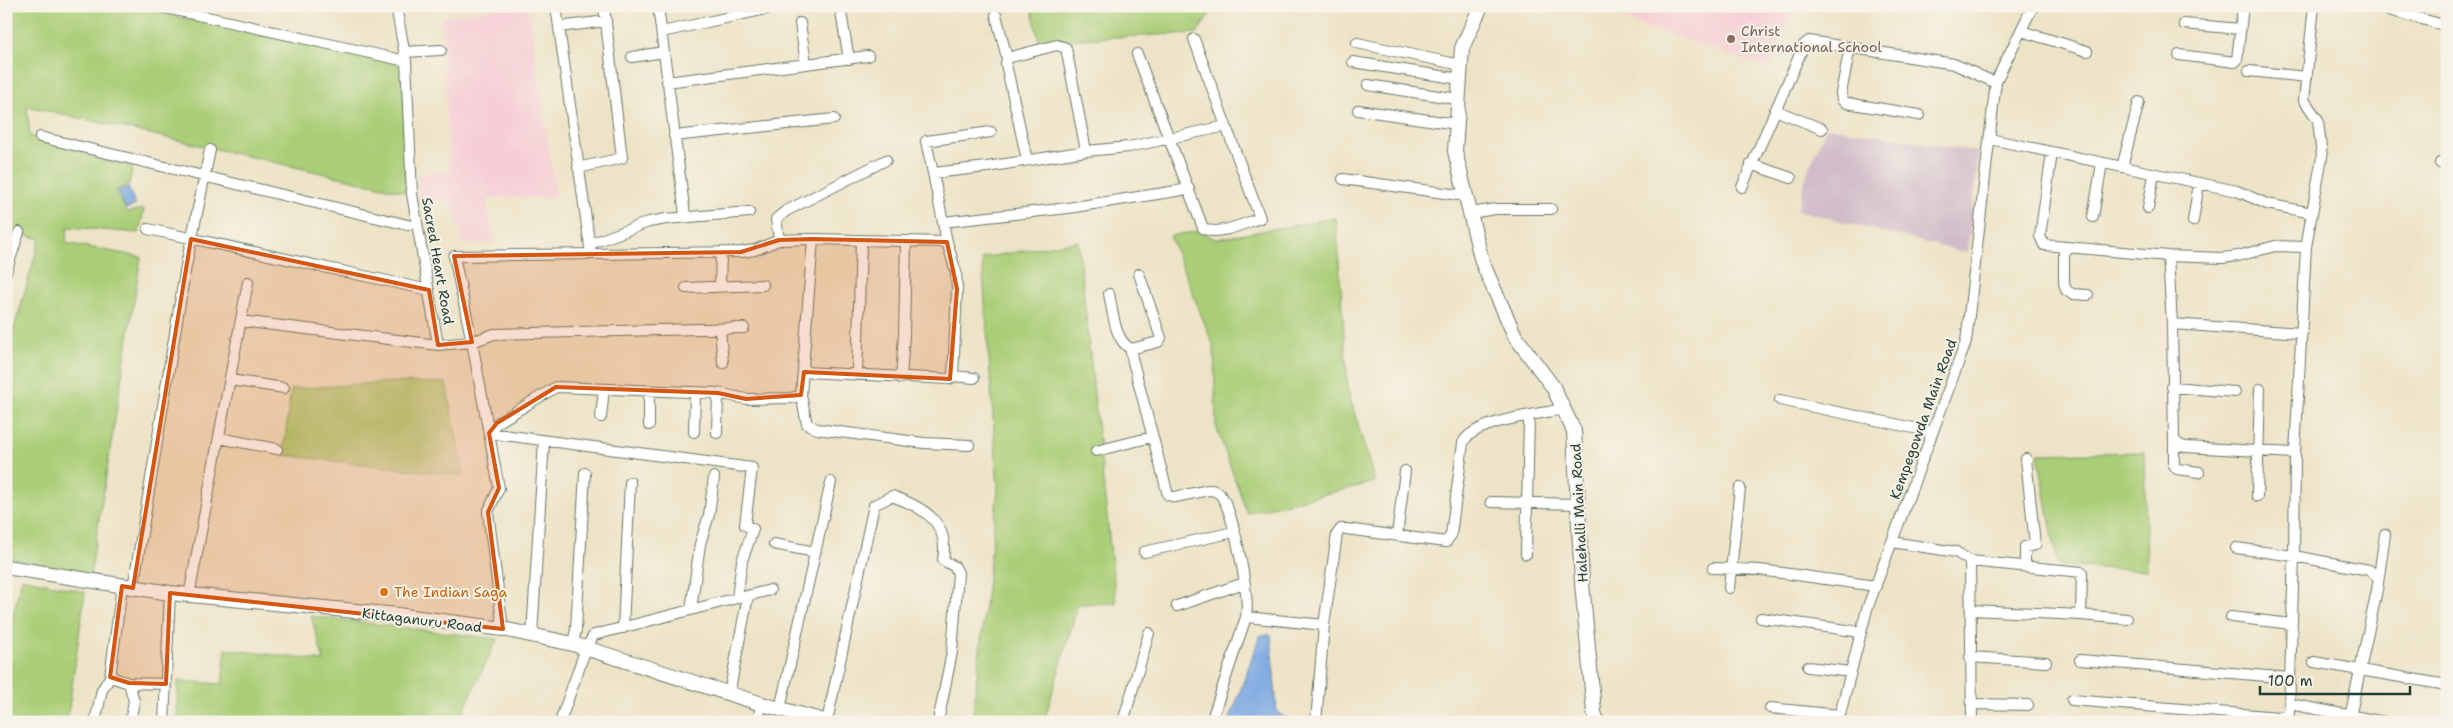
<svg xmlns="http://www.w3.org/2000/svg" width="2453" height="728" font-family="'Shantell Sans',sans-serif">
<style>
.built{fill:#f6cfd6}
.industrial{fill:#d1bdc9}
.green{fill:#aace77;stroke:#648656}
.water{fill:#77a6e1;stroke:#4b728a}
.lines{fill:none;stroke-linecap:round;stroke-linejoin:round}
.street-casing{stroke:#677767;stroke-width:12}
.secondary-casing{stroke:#677767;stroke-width:16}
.street{stroke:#fff;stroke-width:10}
.secondary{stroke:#fff;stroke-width:14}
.marked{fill:#d45610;fill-opacity:0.2;stroke:#d45610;stroke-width:4;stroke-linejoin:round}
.education-dot{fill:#8d6e63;stroke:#f7f3e8;stroke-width:2}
.food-dot{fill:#e8710a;stroke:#f7f3e8;stroke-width:2}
.labels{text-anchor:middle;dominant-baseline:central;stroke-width:4;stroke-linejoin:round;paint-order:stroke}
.education-label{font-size:14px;fill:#785e54;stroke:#f7f3e8;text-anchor:start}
.street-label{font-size:14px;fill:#1f3d34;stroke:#f7f3e8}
.food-label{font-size:14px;fill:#c56008;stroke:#f7f3e8;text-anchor:start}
</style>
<rect width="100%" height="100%" fill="#f7f3e8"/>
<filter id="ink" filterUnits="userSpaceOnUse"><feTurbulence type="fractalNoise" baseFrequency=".02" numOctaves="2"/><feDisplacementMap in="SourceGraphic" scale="10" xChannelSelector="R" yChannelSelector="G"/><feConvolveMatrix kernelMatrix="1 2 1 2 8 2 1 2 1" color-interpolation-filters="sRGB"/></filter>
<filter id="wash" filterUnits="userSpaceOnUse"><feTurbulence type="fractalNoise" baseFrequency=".0096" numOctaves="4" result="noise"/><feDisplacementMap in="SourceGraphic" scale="20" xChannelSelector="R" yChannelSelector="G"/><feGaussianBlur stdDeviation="1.12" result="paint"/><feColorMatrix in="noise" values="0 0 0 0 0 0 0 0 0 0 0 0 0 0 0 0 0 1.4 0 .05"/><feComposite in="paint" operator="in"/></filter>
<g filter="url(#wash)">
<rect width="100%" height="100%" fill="#ede3c6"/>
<path class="built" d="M510,6H528L556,197L487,198L493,243L464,244L451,200L419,198L417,174L449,173L442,18Z
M1584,6H1778L1792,11L1770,68Z"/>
<path class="industrial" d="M1827,127L1979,152L1967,253L1797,210L1809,167Z"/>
<path class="green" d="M6,6H128L403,65L405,192L27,106L30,136L70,147L94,158L133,166L129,184L116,191L127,212L144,209L139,233L68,227L66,243L141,257L90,576L6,557V357L40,239L6,230Z
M1031,6H1215L1197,33L1039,41Z
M1336,218L1348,391L1375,482L1247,513L1216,426L1214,347L1170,236L1198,231L1216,239Z
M1078,241L1116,603L1078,604L1044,722H972L998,489L982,258Z
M388,382L446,383L464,476L283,455L291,389Z
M2144,452L2147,570L2058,566L2038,454Z
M22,578L85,592L67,722H6V645Z
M311,616L497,639L458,722H177L178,681L222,684L226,649L324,661Z"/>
<path class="water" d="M128,187L136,205L126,209L118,191Z
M1260,635H1271L1277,712L1292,722H1229Z"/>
</g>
<g filter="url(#ink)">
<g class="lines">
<defs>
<path id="street" d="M157,6L406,61
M396,6L406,61L412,194L438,345L472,342L499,488L488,512L503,629
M556,6L591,254
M658,6L685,215
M2374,6L2447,26
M841,13L849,59
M996,15L1007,58
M800,23L806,64
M2184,24L2240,29
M559,27L606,21
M2021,31L2087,51
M662,32L780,6
M1194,39L1226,126
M1357,43L1461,65
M1850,47L1841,93L1842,100L1847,103L1919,115
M404,52L441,50
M2179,55L2235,62L2237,60L2243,6
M632,57L664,52
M1353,62L1460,79
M2249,71L2307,77
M667,82L868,56
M1368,85L1458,99
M1358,110L1457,124
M1775,110L1822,129
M674,136L834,119
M40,137L408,225
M1990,139L2237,191L2267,204L2312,213L2322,157L2318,120L2304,100L2314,6
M2052,153L2040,236L2044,245L2168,256L2222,258L2238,256L2275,246L2306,247
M1027,160L1006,64L1007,58L1057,45L1066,48L1086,151
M2440,163L2447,165
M1751,164L1791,178
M2122,167L2139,102
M578,168L622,158L604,6
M933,173L926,141L991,132
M1343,179L1466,196
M1742,187L1804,45L1809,41L1954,64L1996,83
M2148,208L2154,174
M1471,213L1495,209H1551
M2093,217L2102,163
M2193,221L2199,183
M943,222L1068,208L1189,189
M148,229L429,290
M779,240L776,219L786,211L886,160
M590,244L649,222L666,219L749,212
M2064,247V283L2066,290L2072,294L2088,295
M2168,256L2172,324L2174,440L2181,446L2186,447L2295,453
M6,272L19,232
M1139,274L1161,338L1158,342L1131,349V354L1168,495L1175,497L1209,490C1214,490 1219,492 1222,497C1234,515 1250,596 1246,617
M720,286L721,253
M686,288L763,285
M1109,294C1113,311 1114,340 1131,349
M241,321L438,345
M2172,324L2302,333
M744,328L494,334L472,342L454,256L741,252L755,250L779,240L813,239
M720,329L723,363
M804,372L950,379L953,376L957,289L956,272L947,242
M857,375L861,241
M953,376L974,378
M901,378L904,335L906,242
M230,380L284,388
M2172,387L2235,392
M801,395L807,424L817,429L924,443L969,445
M1780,400L1933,432
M601,417L604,389
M649,425V391
M694,432L695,392
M717,433L718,393
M219,438L277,449
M2174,440V465L2177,469L2199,472
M1096,451L1152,437
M2257,496L2260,389
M1491,502L1578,504
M1397,536L1405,471
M1892,542L1956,552L1970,561L1972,722
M774,544L815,552
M2236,548L2294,556L2369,570L2378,577
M1144,552L1234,532
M1526,554L1529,417
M1970,561L2082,572L2081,615L2127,619
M2025,566V547L2035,545L2026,459
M1713,568L1760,570L1876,586
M133,588L186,266L210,150
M1729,588L1740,488
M189,596L248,282
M743,597L770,590
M1177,606L1244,583
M691,610L700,544L709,515L714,477
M1971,610L2081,615
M2231,617L2292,624
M1761,618L1861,632
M623,628L630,482
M532,635L544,441
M573,644L576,629L585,473
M1970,657L2046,662
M2080,660L2290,678
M2314,662L2447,685
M1808,667L1851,672
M110,677L129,683L166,684
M129,683L134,701L130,722
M729,694L748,596
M2072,700L2279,717L2286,716L2289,713L2294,556L2295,453L2306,247L2312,213
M1972,704L2028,705
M2290,704L2384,722
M1770,708L1840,715
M780,709L831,482
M827,721L874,505L892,496C923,507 950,522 943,560L955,567L958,573L952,652L938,722
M95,722L102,690L110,677L122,586
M164,722L170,593
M560,722L586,648L594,635L737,598L742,561L753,529L745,525L752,468L489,433L497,423L556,387L718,393L746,399L791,398L801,395L813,239L947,242L933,173L987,167L1086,151L1129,147L1226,126L1260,218C1245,223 1217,237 1203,228L1137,54
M757,722L762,704
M1123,722L1149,633
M1211,722L1246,617L1324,625
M1316,722L1324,625L1337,534L1341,529H1346L1446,542L1451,535L1463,443C1472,421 1540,414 1564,409
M1838,722L1867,609L1966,342L1996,81L2033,6
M2349,722L2377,590L2385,534"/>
<path id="secondary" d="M1481,6L1462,48L1455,151L1482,262L1515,336L1553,387L1574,431L1582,583L1594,712L1597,722
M6,567L170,593L397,615L503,629L573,644L762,704L828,722"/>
</defs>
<use href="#street" class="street-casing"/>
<use href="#secondary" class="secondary-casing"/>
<use href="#street" class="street"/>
<use href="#secondary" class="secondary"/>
</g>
</g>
<path class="marked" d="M191,239L429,290L438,345L472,342L454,256L741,252L779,240L813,239L947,242L957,289L950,379L804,372L801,395L746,399L718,393L556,387L497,423L489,433L499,488L488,512L503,629L170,593L166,684L129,683L110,677L122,586L133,588Z"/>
<circle class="education-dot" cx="1731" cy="39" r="5"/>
<circle class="food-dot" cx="384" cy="592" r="5"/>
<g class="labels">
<g class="education-label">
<text x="1741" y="31">Christ<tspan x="1741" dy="16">International School</tspan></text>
</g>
<g class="street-label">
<text transform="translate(438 261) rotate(80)">Sacred Heart Road</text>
<text transform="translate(1923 419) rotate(-70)">Kempegowda Main Road</text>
<text transform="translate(1579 513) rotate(-93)">Halehalli Main Road</text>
<text transform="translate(422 620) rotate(7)">Kittaganuru Road</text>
</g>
<g class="food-label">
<text x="394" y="592">The Indian Saga</text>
</g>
</g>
<rect width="2453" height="728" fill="none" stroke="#f7f3e8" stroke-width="25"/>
<path d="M2260 686v8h150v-8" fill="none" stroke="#1f3d34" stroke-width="2.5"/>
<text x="2268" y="686" font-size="15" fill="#1f3d34" stroke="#f7f3e8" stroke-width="4" paint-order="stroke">100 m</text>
</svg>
